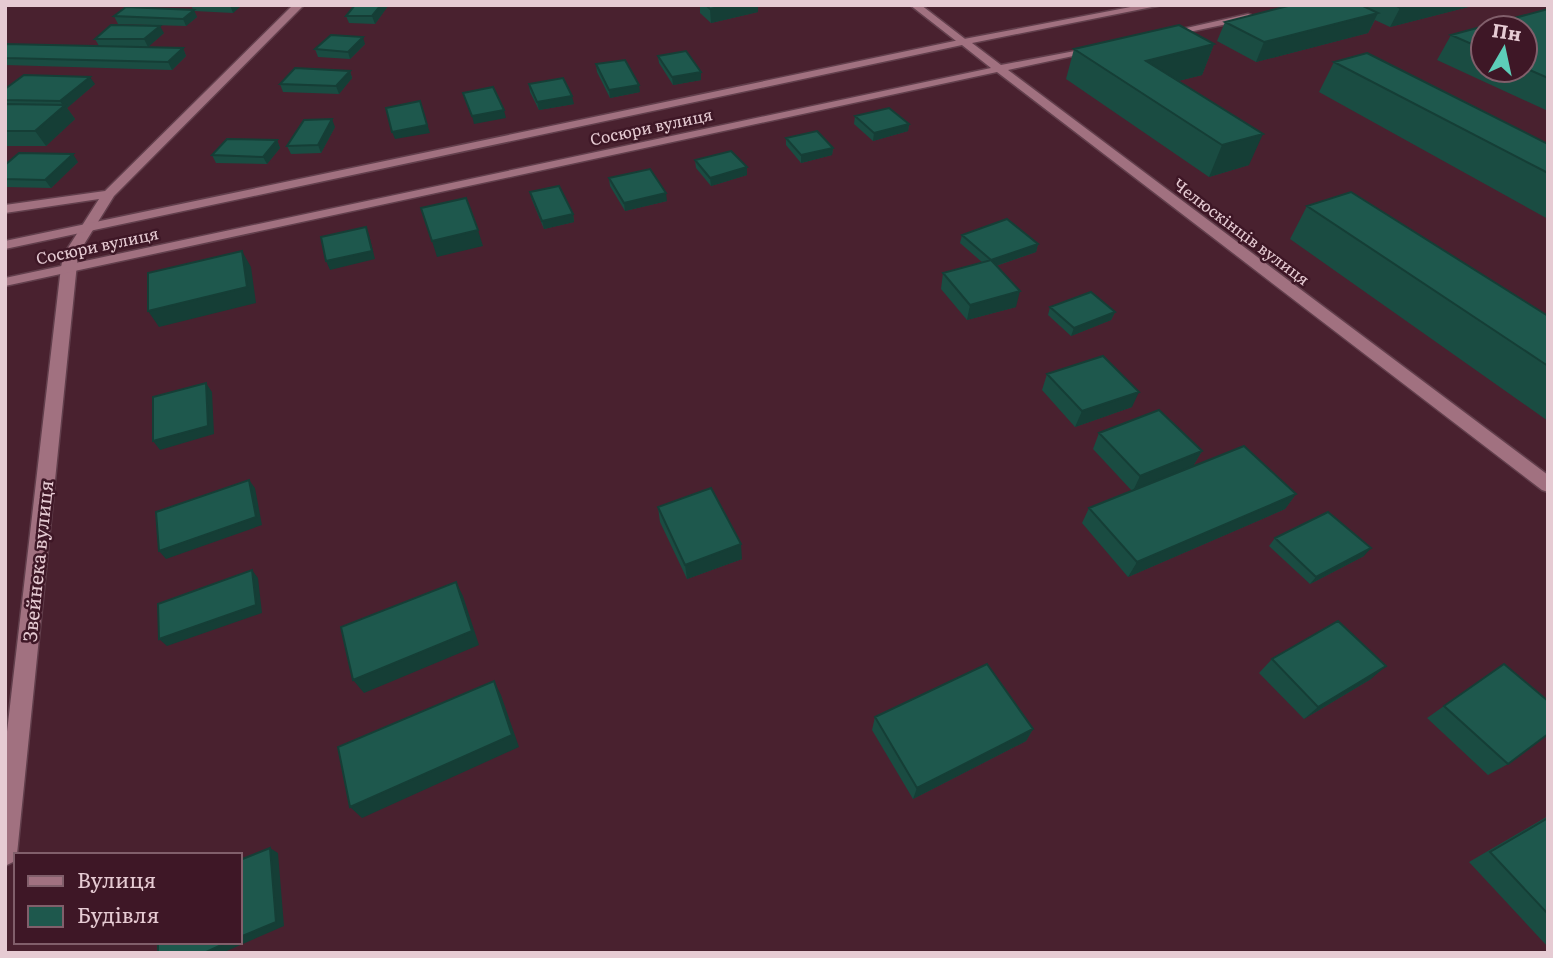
<svg xmlns="http://www.w3.org/2000/svg" width="1553" height="958" font-family="Literata,serif">
<style>
.lines{fill:none;stroke-linecap:round;stroke-linejoin:round}
.minor-casing{stroke:#623f4c;stroke-width:3}
.tertiary-casing{stroke:#623f4c;stroke-width:3}
.minor{fill:#a17180;fill-rule:evenodd}
.tertiary{fill:#a17180;fill-rule:evenodd}
.wall{fill:#1a4c42;fill-rule:evenodd}
.shaded-wall{fill:#153e36}
.building{fill:#1e584d;stroke:#153e36;stroke-width:2}
.labels{text-anchor:middle;dominant-baseline:central;stroke-width:5;stroke-linejoin:round;paint-order:stroke}
.far-street-label{font-size:16px;fill:#e6cbd3;stroke:#3e1726}
.street-label{font-size:19px;fill:#e6cbd3;stroke:#3e1726}
</style>
<rect width="100%" height="100%" fill="#49212f"/>
<g class="lines">
<defs>
<path id="minor" d="M293,5H304L114,196L78,254L17,854L13,862L5,866V749L61,267L64,254L99,199L5,213V205L105,191Z
M910,5H921L969,42L960,44Z"/>
<path id="tertiary" d="M1141,5H1162L972,43L1001,65L1101,46V50L1008,70L1548,475V492L1542,490L997,72L5,286V278L991,68L962,45L5,249V241L964,39Z
M1248,14L1251,15V19L1165,37L1160,34Z"/>
</defs>
<use href="#minor" class="minor-casing"/>
<use href="#tertiary" class="tertiary-casing"/>
<use href="#minor" class="minor"/>
<use href="#tertiary" class="tertiary"/>
</g>
<path class="wall" d="M191,5H242L233,13L194,11L197,17L186,26L118,24L114,16L193,10Z
M355,5H388V6L375,24L349,23L346,16Z
M700,5H758V12L711,23L700,13Z
M1292,5H1476L1390,27L1375,20L1368,33L1256,62L1217,41L1225,22Z
M1548,9V111L1437,60L1451,35ZM1483,28H1525V70H1483Z
M164,33L148,47L99,46L95,39Z
M5,44L183,48L186,56L172,70L5,65Z
M365,44L350,59L318,57L315,49Z
M1214,44L1202,75L1178,81L1249,165L1209,177L1066,79L1074,49Z
M658,56L701,72V80L673,85L659,63Z
M1334,62L1548,144V219L1319,92Z
M596,64L640,92L610,98L597,72Z
M350,71L352,78L339,94L283,92L280,84Z
M95,84L67,108L75,119L46,146H5V89Z
M529,84L574,104L539,110L530,92Z
M855,116L909,124L908,131L873,141L854,124Z
M335,127L321,153L291,154L287,146Z
M786,138L833,148L832,155L801,163L786,145Z
M277,140L280,148L267,164L216,163L212,155Z
M695,160L747,167V175L711,186L696,168Z
M78,162L51,188L5,187V165Z
M609,178L667,201L625,211L610,186Z
M530,192L573,214L574,222L544,229L532,200Z
M1307,206L1548,316V421L1290,239Z
M962,235L1038,244L1036,252L996,266L1016,307L967,320L941,289L943,273L983,263L960,243Z
M1050,307L1115,312L1111,320L1071,336L1048,315Z
M1047,374L1132,407L1075,427L1042,390Z
M1099,433L1202,451L1193,466L1296,494L1285,509L1128,577L1082,523L1089,508L1132,491L1093,449Z
M658,507L742,559L687,579L660,522Z
M1275,538L1364,556L1310,584L1269,546Z
M1272,659L1371,679L1304,719L1259,673Z
M1444,706L1508,764L1488,775L1427,718Z
M875,717L1033,729L1026,741L913,799L872,730Z
M1548,816V947L1469,862Z"/>
<path class="shaded-wall" d="M230,5H242L233,13Z
M381,5L388,6L375,24L372,16Z
M727,5H758V12L711,23L710,9Z
M1409,5H1476L1390,27L1400,8Z
M194,10L197,17L186,26L183,19Z
M1378,13L1368,33L1256,62L1264,42Z
M160,26L164,33L148,47L144,39Z
M363,37L365,44L350,59L348,52Z
M1214,44L1202,75L1138,91L1146,61Z
M183,48L186,56L172,70L168,62Z
M350,71L352,78L339,94L336,86Z
M701,72V80L673,85L672,77Z
M90,77L95,84L67,108L75,119L46,146L35,131L63,106L60,101Z
M639,85L640,92L610,98L609,90Z
M572,96L574,104L539,110L537,102Z
M420,101L430,133L395,139L392,132Z
M504,110L506,118L474,124L472,116Z
M332,119L335,127L321,153L318,145Z
M909,124L908,131L873,141L874,133Z
M1263,134L1249,165L1209,177L1222,145Z
M277,140L280,148L267,164L263,157Z
M833,148L832,155L801,163V155Z
M73,154L78,162L51,188L45,180Z
M747,167V175L711,186L710,178Z
M666,193L667,201L625,211L624,203Z
M573,214L574,222L544,229L542,221Z
M366,227L369,235L375,259L330,270L326,261Z
M478,230L483,246L437,257L432,241Z
M1038,244L1036,252L989,268L991,260Z
M242,251L251,267L256,303L159,327L148,311Z
M1020,291L1016,307L967,320L970,305Z
M1115,312L1111,320L1071,336L1074,328Z
M206,383L212,392L214,434L160,450L153,441Z
M1139,392L1132,407L1075,427L1082,411Z
M1202,451L1193,466L1133,491L1140,476Z
M249,480L255,488L262,525L166,559L159,551Z
M1296,494L1285,509L1128,577L1137,562Z
M741,544L742,559L687,579L685,565Z
M1371,548L1364,556L1310,584L1316,577Z
M252,570L258,578L262,613L167,646L159,639Z
M456,582L463,596L479,645L364,693L353,680Z
M1386,666L1371,679L1304,719L1318,707Z
M494,681L501,695L519,747L362,818L350,807Z
M1033,729L1026,741L913,799L917,788Z
M270,848L278,853L284,926L222,953H204L228,942H240V937Z"/>
<path class="building" d="M355,5H381L372,16H346Z
M706,5H727L710,9Z
M1292,5H1361L1378,13L1264,42L1225,22Z
M1395,5H1409L1400,8Z
M126,7L194,10L183,19L114,16Z
M1548,9V78L1525,68V28H1483V49L1451,35Z
M111,25L160,26L144,39H95Z
M1179,25L1214,44L1146,61L1263,134L1222,145L1074,49Z
M331,35L363,37L348,52L315,49Z
M5,44L183,48L168,62L5,58Z
M686,51L701,72L672,77L658,56Z
M1367,53L1548,144V173L1334,62Z
M625,60L639,85L609,90L596,64Z
M295,68L350,71L336,86L280,84Z
M24,75L90,77L60,101L5,100V89Z
M563,78L572,96L537,102L529,84Z
M493,87L504,110L472,116L463,93Z
M420,101L427,125L392,132L386,108Z
M5,104L65,105L35,131H5Z
M889,108L909,124L874,133L855,116Z
M332,119L318,145L287,146L304,120Z
M817,131L833,148L801,155L786,138Z
M227,139L277,140L263,157L212,155Z
M731,151L747,167L710,178L695,160Z
M19,153L73,154L45,180L5,179V165Z
M650,169L666,193L624,203L609,178Z
M559,186L573,214L542,221L530,192Z
M1351,192L1548,316V366L1307,206Z
M466,198L478,230L432,241L421,208Z
M1007,219L1038,244L991,260L962,235Z
M366,227L372,251L326,261L321,237Z
M242,251L247,287L148,311V273Z
M991,260L1020,291L970,305L943,273Z
M1091,292L1115,312L1074,328L1050,307Z
M1103,356L1139,392L1082,411L1047,374Z
M206,383L208,426L153,441V397Z
M1159,410L1202,451L1140,476L1099,433Z
M1244,446L1296,494L1137,562L1089,508Z
M249,480L256,517L159,551L156,512Z
M711,488L741,544L685,565L658,507Z
M1328,512L1371,548L1316,577L1275,538Z
M252,570L256,605L159,639L158,604Z
M456,582L472,631L353,680L341,627Z
M1338,621L1386,666L1318,707L1272,659Z
M987,664L1033,729L917,788L875,717Z
M1504,664L1548,701V734L1508,764L1444,706Z
M494,681L512,735L350,807L338,747Z
M1548,818V914L1490,852Z
M270,848L276,922L240,937V860Z
M158,942H228L204,953H158Z"/>
<g class="labels">
<g class="far-street-label">
<text transform="translate(651 126) rotate(-12)">Сосюри вулиця</text>
<text transform="translate(1242 231) rotate(37)">Челюскінців вулиця</text>
<text transform="translate(97 245) rotate(-12)">Сосюри вулиця</text>
</g>
<g class="street-label">
<text transform="translate(37 561) rotate(-84)">Звейнека вулиця</text>
</g>
</g>
<rect width="1553" height="958" fill="none" stroke="#e6cbd3" stroke-width="14"/>
<rect x="14" y="853" width="228" height="91" fill="#3e1726" stroke="#815f6b" stroke-width="2"/>
<rect x="28" y="876" width="35" height="10" fill="#a17180" stroke="#815f6b" stroke-width="2"/>
<text x="77" y="888" font-size="21" fill="#e6cbd3">Вулиця</text>
<rect x="28" y="906" width="35" height="21" fill="#1e584d" stroke="#815f6b" stroke-width="2"/>
<text x="77" y="923" font-size="21" fill="#e6cbd3">Будівля</text>
<g transform="translate(1504 49) rotate(9)"><circle r="33" fill="#3e1726" stroke="#815f6b" stroke-width="2"/>
<path d="M0-5L12 26L0 18L-12 26Z" fill="#5dceb9"/>
<text y="-10" font-size="19" font-weight="bold" text-anchor="middle" fill="#e6cbd3">Пн</text>
</g>
</svg>
